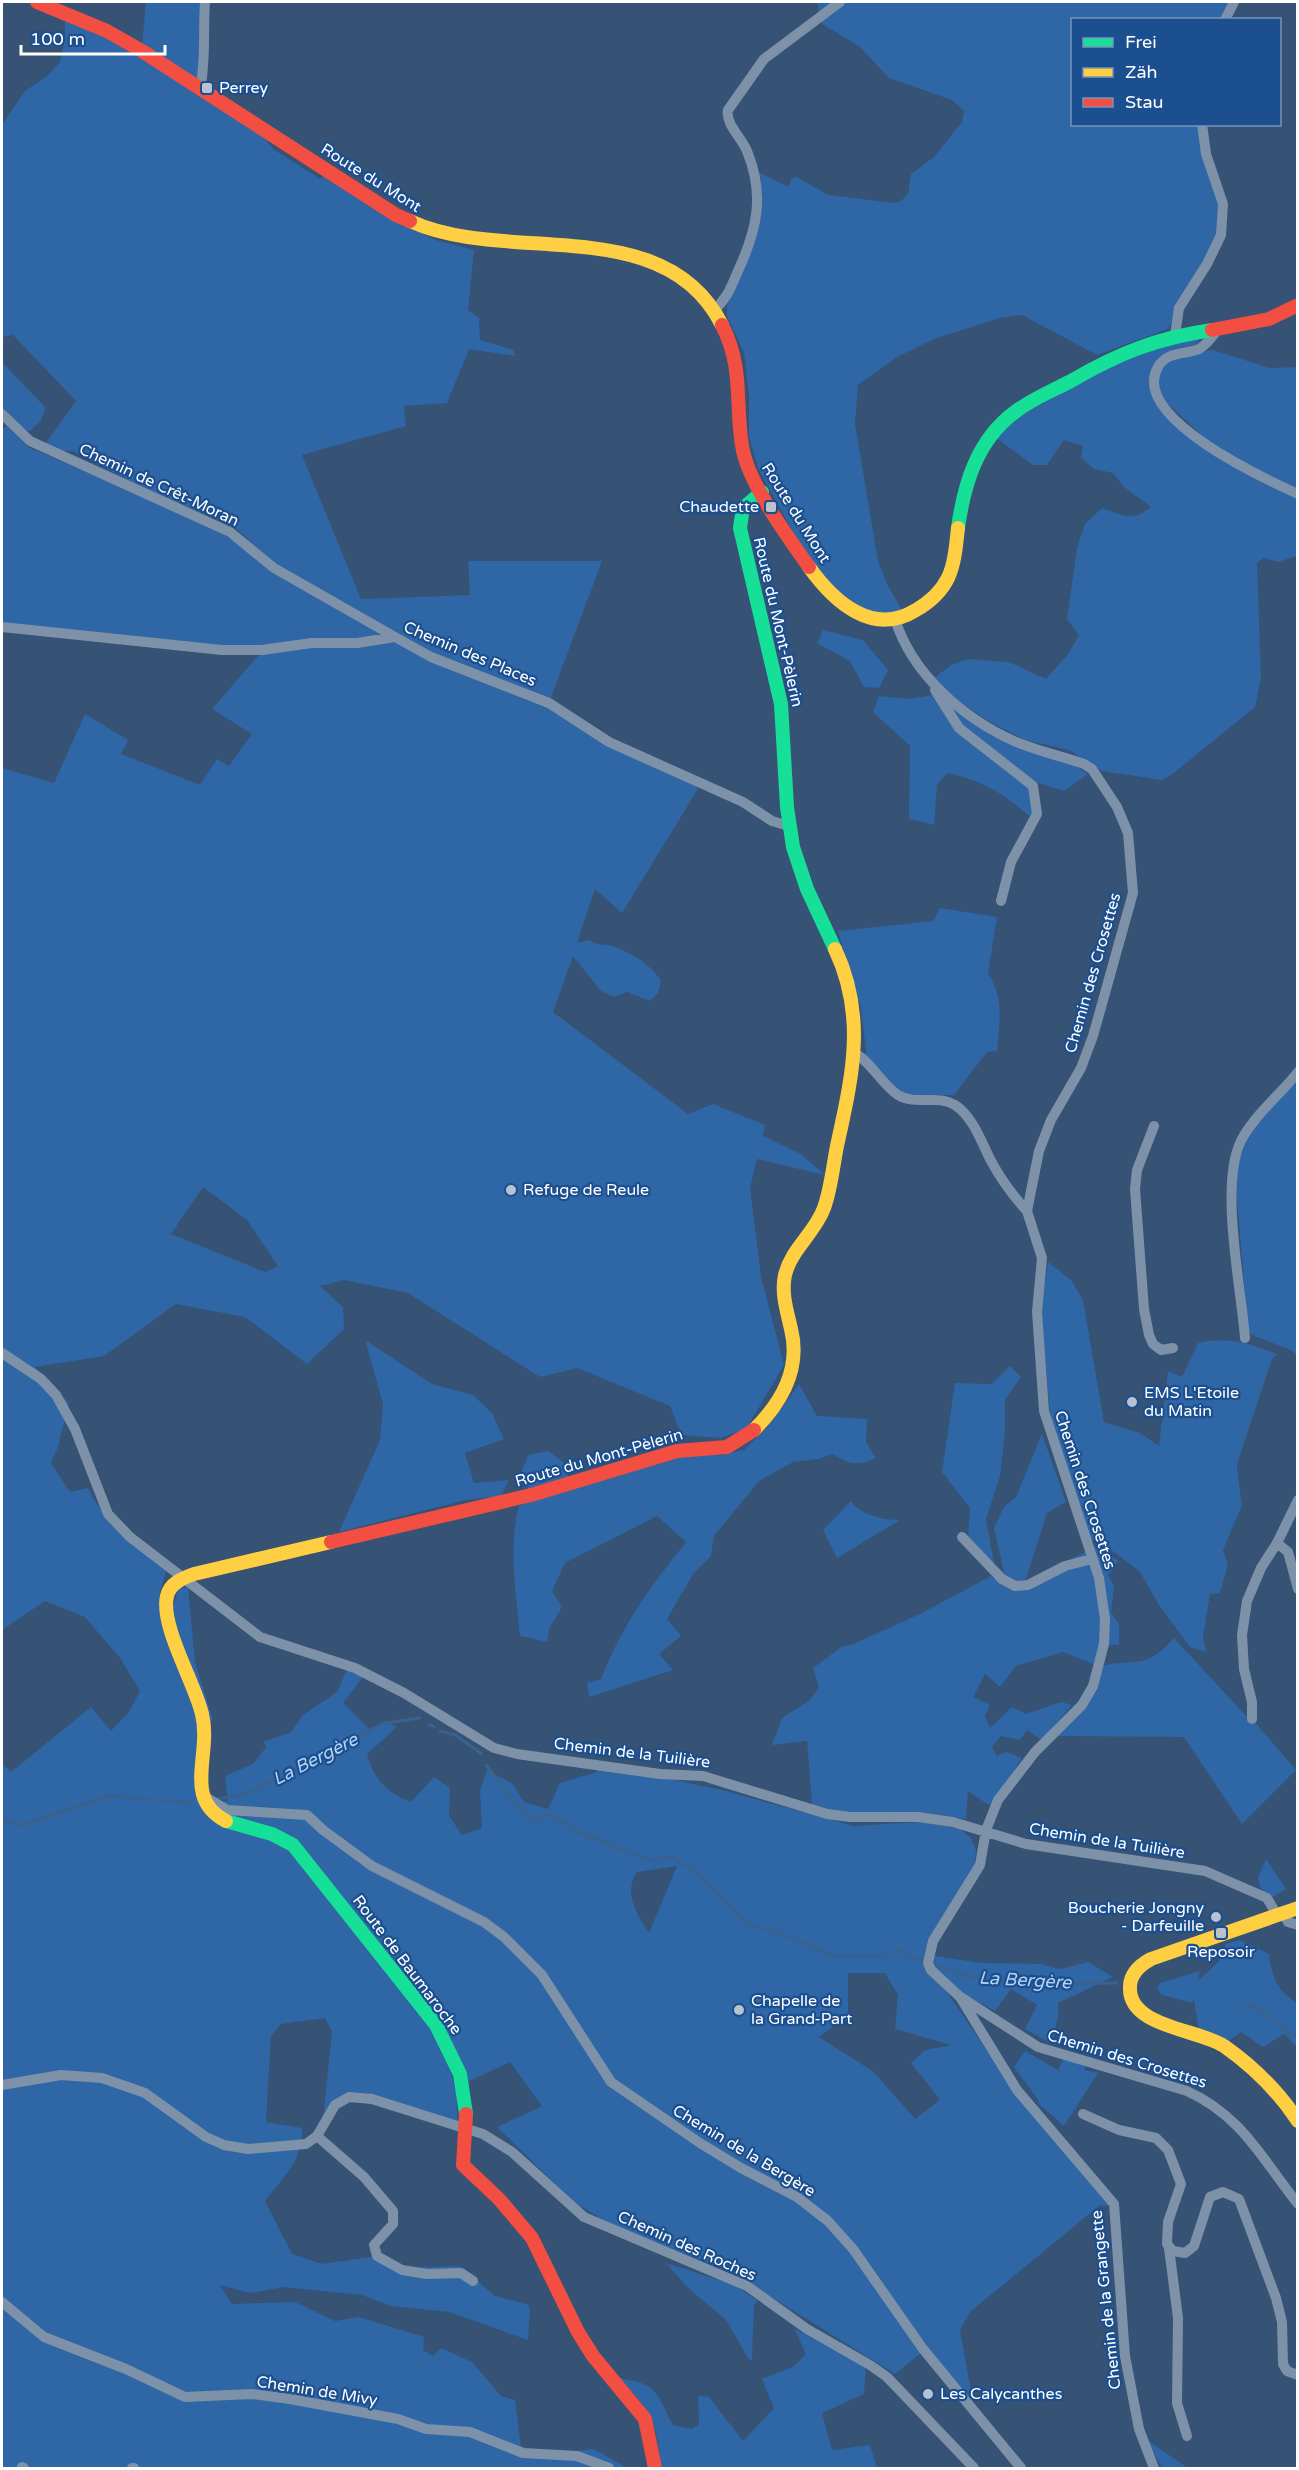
<svg xmlns="http://www.w3.org/2000/svg" width="1299" height="2470" font-family="'Varela Round',sans-serif">
<style>
.green{fill:#2f66a5;fill-rule:evenodd}
.lines{fill:none;stroke-linecap:round;stroke-linejoin:round}
.stream{stroke:#3b618d;stroke-width:3}
.street{stroke:#7d92a8;stroke-width:10}
.fast{stroke:#16e098;stroke-width:14}
.slow{stroke:#ffcf43;stroke-width:14}
.jam{stroke:#f24e42;stroke-width:14}
.poi-dot{fill:#b9c2ce;stroke:#1b4f8f;stroke-width:2}
.labels{text-anchor:middle;dominant-baseline:central;stroke-width:4.5;stroke-linejoin:round;paint-order:stroke}
.poi-label{font-size:16px;fill:#fff;stroke:#1b4f8f;text-anchor:start}
.street-label{font-size:16px;fill:#fff;stroke:#1b4f8f}
.water-label{font-size:18px;font-style:italic;fill:#b5d3f5;stroke:#1b4f8f}
</style>
<rect width="100%" height="100%" fill="#365274"/>
<path class="green" d="M146,2H202L198,78H194L142,45Z
M817,2H1238L1230,19L1072,20V124L1198,125L1221,203L1222,226L1168,329L1097,355L1022,315L1000,318L934,339L897,357L858,385L855,424L878,561L886,582L904,614L888,618L847,605L803,550L758,468L749,437V394L744,353L727,316V306L759,225L756,171L789,187L791,179L796,177L829,195L893,203L900,202L908,194L911,174L934,157L962,122L964,111L952,100L889,78L859,46L822,24Z
M65,17L109,38L263,136L273,149L320,179L324,176L406,226L436,240L474,250L468,310L479,318L480,340L513,350L515,356L469,349L447,403L404,406L406,426L302,455L361,599L470,595L468,561H602L550,700L433,653L277,565L232,525L152,493L73,451H60L46,443L76,401L13,335L2,337V125L25,91L46,77L60,62L65,39Z
M1200,337L1197,344L1173,350L1157,361L1150,375L1151,394L1163,410L1297,499V556L1278,562L1264,558L1257,563L1261,677L1255,707L1175,772L1162,780L1102,771L1069,750L1025,740L992,723L955,699L934,678L951,665L968,659L1009,662L1046,679L1069,653L1079,635L1067,619L1077,548L1085,524L1102,508C1123,515 1131,523 1151,507L1124,487L1113,473L1094,469L1081,458L1083,446L1064,440L1047,465H1033L995,437L997,429L1142,349Z
M1213,350L1270,368L1297,367V488L1236,460L1209,442L1164,400L1157,383L1161,368L1171,358Z
M2,362L46,408L40,422L30,431L24,430L2,407Z
M7,426L28,447L205,523L385,635L258,647H215L2,625V429Z
M823,630L863,640L888,670L879,688L864,687L850,661L817,643Z
M393,641L548,706L696,785L698,789L622,913L595,889L577,943L589,940C597,946 603,944 612,946C629,951 653,966 661,981L658,993L650,1001L627,992L614,997L601,991L573,956L553,1012L688,1114L713,1104L765,1125L763,1136L801,1154L825,1175L757,1159L750,1188L761,1277L784,1365L746,1429L720,1438L681,1435L670,1406L577,1368L540,1377L408,1293L344,1280L320,1286L343,1307L344,1329L307,1364L245,1317L176,1304L104,1356L35,1367L69,1403L58,1447L51,1463L70,1492L88,1488C106,1524 135,1547 166,1571L160,1592L162,1625L169,1619L179,1587L188,1588L195,1662L213,1720L198,1726L201,1802L228,1801L225,1776L253,1764L266,1747L263,1742L291,1732L303,1715L337,1692L347,1669L363,1677L343,1703L369,1729L385,1721L397,1727L367,1754C372,1777 388,1794 411,1802L434,1777L450,1788L449,1816L462,1835L482,1828L480,1791L487,1770L513,1784L524,1802L548,1809L560,1783L597,1772L598,1769L661,1777L722,1790L854,1826L920,1822L960,1829L970,1837L976,1849L975,1864L925,1960L1014,2090L1109,2206L1100,2205L970,2312L960,2330L973,2403L921,2353L895,2374L731,2272L610,2224L574,2202L497,2127L542,2106L510,2062L465,2083L449,2061L456,2092L458,2130L360,2101L341,2104L323,2119L332,2032L325,2018L281,2024L271,2036L266,2122L302,2128C304,2159 283,2178 265,2201L292,2254L322,2264L377,2256L398,2268L460,2266L495,2296L527,2304L530,2309L528,2340L449,2312L391,2306L362,2295L284,2287L250,2293L220,2285L232,2304L295,2302L335,2321L359,2317L424,2337L423,2350L433,2356L441,2348L472,2362L501,2396L515,2400L521,2447L553,2454L594,2449L627,2468H2V1763L11,1772L91,1707L111,1731L129,1712L140,1691L120,1658L85,1617L45,1601L2,1630V768L54,783L85,714L128,740L121,754L200,785L217,759L229,766L252,734L212,709L258,656L271,652ZM203,1187L247,1220L278,1266L265,1272L171,1234ZM677,1866L649,1933C637,1913 623,1894 637,1872ZM848,1973H885L898,1995L895,2029L951,2045L925,2050L911,2063L940,2100L915,2119L874,2072L819,2037L848,2015Z
M933,695L955,729L1029,787L1035,812L1031,817C1001,793 985,781 947,773L937,785L934,825L909,819L910,746L873,712L879,696L909,699Z
M943,696L976,723L1071,763L1088,774L1064,791L1038,783L960,727Z
M940,908L997,917L988,973C1004,998 1000,1022 997,1051L987,1052L954,1095L910,1096L890,1085L867,1059L861,1008L838,931L933,921Z
M1297,1076V1356L1293,1351L1252,1335L1248,1329L1236,1188C1237,1135 1267,1115 1297,1076Z
M1048,1262L1071,1280L1083,1300L1104,1422L1140,1433L1159,1446L1168,1371L1182,1377L1198,1343C1228,1336 1249,1343 1277,1354L1272,1359L1239,1458L1237,1469L1242,1505L1223,1550L1228,1565L1220,1593L1210,1594L1203,1637L1206,1652L1190,1647L1159,1605L1140,1572L1101,1542L1090,1540L1050,1414L1041,1312Z
M365,1340L432,1384L473,1395L492,1413L504,1439L465,1453L474,1483L509,1480L501,1496L466,1500L339,1532L380,1440L383,1404Z
M1010,1366L1021,1377L1005,1400V1433L1000,1476L986,1519L994,1563L968,1541L970,1508L942,1472L955,1383L992,1384Z
M799,1384L817,1416L867,1419L866,1442L876,1458C858,1466 849,1465 833,1454L818,1459L793,1462L759,1481L714,1536L711,1556L693,1574L667,1619L681,1636L659,1654L673,1670L589,1697L587,1683L601,1679C623,1623 649,1589 686,1542L657,1516L565,1563L552,1591L562,1607L549,1629L547,1642L520,1636C516,1593 508,1547 519,1505L682,1455H722L744,1450L767,1428Z
M1042,1434L1066,1502L1047,1513L1026,1579L1015,1582L1005,1577L994,1528L1004,1507L1016,1497Z
M548,1451L567,1465L568,1477L528,1489L521,1473L528,1455Z
M851,1501C860,1515 884,1520 900,1520L837,1558L823,1530Z
M1097,1546L1118,1561L1108,1575L1114,1586L1111,1612L1119,1624V1645H1101L1093,1664L1063,1652L1016,1666L1000,1687L985,1674L973,1697L990,1705L985,1717L990,1728L1012,1707L1026,1714L1061,1702L1072,1705L1042,1740L1027,1730L1020,1740L1001,1736L992,1747L997,1756L1007,1752L1022,1758L990,1806L968,1791L966,1819L927,1813L836,1812L812,1805L807,1741L772,1745L782,1718L810,1700L819,1687L813,1668L843,1646L851,1645L920,1614L991,1576L1006,1587L1031,1590L1071,1559Z
M1174,1638L1248,1718L1244,1720L1252,1719L1296,1770L1242,1824L1184,1737L1056,1736L1083,1710L1102,1666C1139,1657 1144,1671 1174,1638Z
M1266,1859L1286,1889L1271,1898L1260,1887L1258,1877Z
M1239,1940L1269,1954C1272,1978 1277,1990 1297,2003V2047L1284,2034L1263,2047L1241,2032L1224,2044L1199,2031L1194,2000L1192,2003L1162,1995L1157,1989L1160,1983L1200,1971L1198,1981L1219,1961L1226,1944Z
M934,1956L983,1963L1040,1964L1060,1969L1088,1962L1113,1977L1058,2003V2016L1052,2044L1025,2029L1037,2005L1011,1989L995,2011L962,1993L935,1968Z
M1025,2051L1058,2070L1064,2058L1086,2064L1084,2070L1098,2073L1064,2126L1038,2103L1039,2101L1014,2067Z
M666,2263L735,2285L758,2301L754,2305L752,2361L748,2358L726,2320L686,2286Z
M794,2328L866,2367L864,2394L822,2413L832,2450L870,2445L877,2468H661C656,2419 653,2413 618,2378C659,2384 655,2391 673,2425L692,2429L699,2424L698,2396L709,2397L743,2441L774,2408L762,2379L793,2367L806,2354Z
M1147,2440L1188,2468H1162Z"/>
<g class="lines">
<path class="stream" d="M429,1724L434,1727
M440,1731L455,1735L482,1754
M486,1765L529,1819L538,1820L543,1814L552,1816L583,1834L650,1860L674,1858L702,1877L746,1923L779,1933L833,1956L890,1955L896,1949L925,1963
M217,1799L249,1793L385,1723L420,1718
M2,1823L6,1820L22,1825L109,1796L192,1803
M934,1965C992,1989 1056,1983 1117,1983
M1244,2002L1262,2011L1290,2035H1298"/>
<path class="street" d="M1225,20L1234,2
M200,89C206,63 203,29 205,2
M714,310C727,299 731,287 738,271C757,230 765,195 747,151C742,138 725,124 728,110L764,59L840,2
M1218,329C1213,336 1206,345 1199,349C1184,355 1167,351 1158,367C1129,417 1265,479 1298,494
M1175,335L1179,308L1207,264L1221,235L1223,204L1206,154L1202,124
M2,414L30,441L230,532L274,568L395,637
M895,619C912,674 963,718 1014,741C1037,751 1061,756 1084,764L1092,769L1117,807L1128,833L1133,893L1093,1036L1081,1068L1051,1120L1039,1151L1027,1211L1042,1258L1037,1312L1044,1411L1099,1578L1105,1619L1104,1644L1093,1686L1082,1705L1035,1752L998,1800L986,1830L980,1865L933,1941L928,1963L931,1970L959,1996L1038,2047L1187,2091C1242,2116 1262,2159 1298,2204
M2,627L222,650H262L312,643H357L395,637L431,657L549,703L609,742L743,802L772,821L789,826
M935,690L959,728L1033,786L1037,814L1011,862L1001,901
M855,1054C870,1060 882,1085 898,1095C916,1106 937,1094 955,1105C973,1117 981,1141 990,1159C999,1176 1013,1196 1027,1211
M1154,1126L1137,1170L1135,1189L1144,1309L1149,1335L1153,1344L1161,1350L1173,1348
M1245,1338C1241,1287 1220,1188 1240,1143C1252,1117 1280,1095 1298,1072
M2,1353L41,1379L56,1395L75,1429L108,1514L130,1537L260,1637L355,1668L404,1693L494,1748L517,1754L660,1774L703,1776L827,1814L850,1817H918L953,1822L1026,1844L1205,1871L1267,1898L1277,1915
M962,1537L1002,1579L1015,1586L1028,1585L1065,1566L1092,1559
M1277,1543L1288,1552L1298,1589
M1252,1719V1702L1244,1669L1242,1635L1247,1601L1261,1568L1277,1543L1298,1500
M204,1796L227,1810L307,1815L323,1830L372,1866L484,1922L504,1937L542,1975L611,2082L700,2143L741,2168L797,2197L828,2221L853,2249L923,2349L1021,2468
M1283,1913L1288,1922L1298,1925
M960,1997L1017,2090L1114,2204L1125,2356L1139,2429L1154,2468
M2,2085L61,2075L102,2078L145,2093L206,2137L224,2145L248,2149L306,2144L317,2136L335,2105L349,2097L372,2099L483,2134L512,2152L584,2217L747,2286L807,2329L870,2365L887,2377L974,2468
M1083,2114L1119,2130L1156,2138L1168,2150L1181,2184L1168,2222L1167,2244L1173,2251L1185,2253L1194,2246L1210,2197L1223,2192L1239,2199L1276,2298L1282,2322L1283,2364L1287,2371L1298,2375
M317,2136L364,2177L393,2211V2224L374,2245L377,2256L402,2270L427,2274L461,2273L473,2281
M1169,2248L1178,2318L1177,2403L1187,2436
M2,2302L44,2337L126,2369L185,2397L252,2394L290,2399L398,2419L426,2429L470,2432L523,2453L577,2456L609,2468
M22,2467L24,2468
M132,2468H134"/>
<path class="fast" d="M762,492L743,508L740,528L781,704L787,807L793,847L807,889L835,949
M958,528C964,484 977,440 1015,412C1032,399 1052,391 1071,381C1119,353 1157,338 1212,330
M226,1821L272,1834L293,1845L436,2025L460,2074L466,2114"/>
<path class="slow" d="M410,221C507,266 664,210 722,325
M809,567C834,602 873,637 916,610C930,602 941,592 948,578C955,563 956,545 958,528
M754,1430C782,1402 801,1369 791,1329C787,1311 781,1293 785,1275C791,1249 815,1233 824,1208C831,1189 833,1166 837,1146C852,1077 867,1017 835,949
M226,1821C182,1798 212,1755 202,1714C195,1683 160,1626 167,1596C170,1583 183,1578 194,1574L331,1542
M1298,1908L1151,1959C1140,1965 1130,1974 1130,1987C1128,2027 1198,2029 1224,2046C1254,2067 1278,2091 1298,2121"/>
<path class="jam" d="M37,2L107,31L142,51L396,215L410,221
M722,325C745,370 734,406 743,451C751,487 788,537 809,567
M1212,330L1269,319L1298,305
M331,1542L531,1495L677,1451L727,1447L754,1430
M466,2114L463,2165L499,2199L532,2238L578,2332L593,2356L645,2419L655,2468"/>
</g>
<g class="poi-dot">
<rect x="201" y="82" width="12" height="12" rx="3"/>
<rect x="765" y="501" width="12" height="12" rx="3"/>
<circle cx="511" cy="1190" r="6"/>
<circle cx="1132" cy="1402" r="6"/>
<circle cx="1216" cy="1917" r="6"/>
<rect x="1215" y="1927" width="12" height="12" rx="3"/>
<circle cx="739" cy="2010" r="6"/>
<circle cx="928" cy="2394" r="6"/>
</g>
<g class="labels">
<g class="poi-label">
<text x="219" y="88">Perrey</text>
<text x="759" y="507" text-anchor="end">Chaudette</text>
<text x="523" y="1190">Refuge de Reule</text>
<text x="1144" y="1393">EMS L'Etoile<tspan x="1144" dy="18">du Matin</tspan></text>
<text x="1204" y="1908" text-anchor="end">Boucherie Jongny<tspan x="1204" dy="18">- Darfeuille</tspan></text>
<text x="1221" y="1952" text-anchor="middle">Reposoir</text>
<text x="751" y="2001">Chapelle de<tspan x="751" dy="18">la Grand-Part</tspan></text>
<text x="940" y="2394">Les Calycanthes</text>
</g>
<g class="street-label">
<text transform="translate(371 178) rotate(32)">Route du Mont</text>
<text transform="translate(159 485) rotate(25)">Chemin de Crêt-Moran</text>
<text transform="translate(796 513) rotate(58)">Route du Mont</text>
<text transform="translate(778 622) rotate(77)">Route du Mont-Pèlerin</text>
<text transform="translate(470 654) rotate(23)">Chemin des Places</text>
<text transform="translate(1093 973) rotate(-74)">Chemin des Crosettes</text>
<text transform="translate(599 1458) rotate(-16)">Route du Mont-Pèlerin</text>
<text transform="translate(1085 1490) rotate(72)">Chemin des Crosettes</text>
<text transform="translate(632 1753) rotate(7)">Chemin de la Tuilière</text>
<text transform="translate(1107 1841) rotate(9)">Chemin de la Tuilière</text>
<text transform="translate(407 1965) rotate(53)">Route de Baumaroche</text>
<text transform="translate(1127 2059) rotate(17)">Chemin des Crosettes</text>
<text transform="translate(744 2151) rotate(31)">Chemin de la Bergère</text>
<text transform="translate(687 2246) rotate(24)">Chemin des Roches</text>
<text transform="translate(1106 2300) rotate(-96)">Chemin de la Grangette</text>
<text transform="translate(317 2391) rotate(9)">Chemin de Mivy</text>
</g>
<g class="water-label">
<text transform="translate(315 1759) rotate(-27)">La Bergère</text>
<text transform="translate(1025 1980) rotate(3)">La Bergère</text>
</g>
</g>
<rect width="1299" height="2470" fill="none" stroke="#ffffff" stroke-width="6"/>
<rect x="1071" y="18" width="210" height="108" fill="#1b4f8f" stroke="#7695bc" stroke-width="1.5"/>
<rect x="1083" y="38" width="30" height="9" fill="#16e098" stroke="#7695bc" stroke-width="1.5"/>
<text x="1125" y="48" font-size="18" fill="#ffffff">Frei</text>
<rect x="1083" y="68" width="30" height="9" fill="#ffcf43" stroke="#7695bc" stroke-width="1.5"/>
<text x="1125" y="78" font-size="18" fill="#ffffff">Zäh</text>
<rect x="1083" y="98" width="30" height="9" fill="#f24e42" stroke="#7695bc" stroke-width="1.5"/>
<text x="1125" y="108" font-size="18" fill="#ffffff">Stau</text>
<path d="M21 45v9h144v-9" fill="none" stroke="#ffffff" stroke-width="3"/>
<text x="30" y="45" font-size="18" fill="#ffffff" stroke="#1b4f8f" stroke-width="4.5" paint-order="stroke">100 m</text>
</svg>
